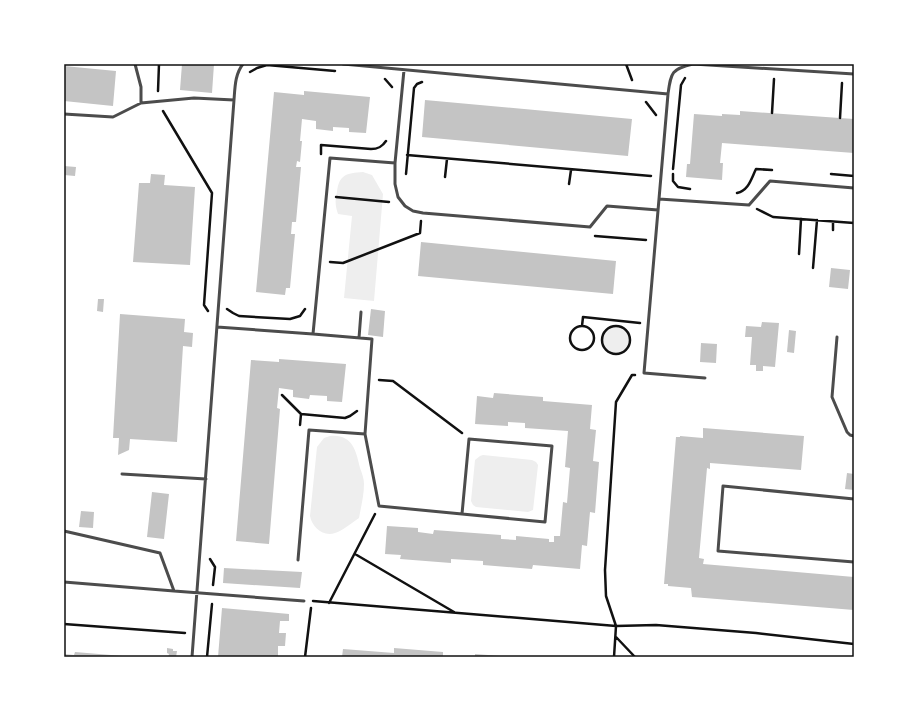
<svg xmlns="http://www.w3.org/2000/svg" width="918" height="721" font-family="Manrope,sans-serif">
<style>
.green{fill:#eee}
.building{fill:#c4c4c4}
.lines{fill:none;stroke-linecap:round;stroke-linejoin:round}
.path{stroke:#111;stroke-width:2.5}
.service{stroke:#4c4c4c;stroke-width:3}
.neatline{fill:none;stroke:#111;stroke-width:1.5}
</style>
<rect width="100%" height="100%" fill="#fff"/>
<path class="green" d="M363,172L372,175L383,194L374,301L344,298L352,216L338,214C335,205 335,201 337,192C339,175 346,173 363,172Z
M602 340a14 14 0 1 1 28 0a14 14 0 1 1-28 0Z
M330,436C352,434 356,450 360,468C362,473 364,479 364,484C364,495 361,507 359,518C353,522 342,531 335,533C323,537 312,527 310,516L317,447L324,438Z
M483,455L532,460L536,462L538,465L533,510L528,512L476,507L473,505L471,501L475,460L480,456Z"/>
<path class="building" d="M182,64H214L212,93L180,90Z
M64,66L116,71L113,106L64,101Z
M304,91L370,97L366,133L349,132V128L333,127V131L316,129V121L302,119L300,141H302L300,162L297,161L296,167H301L296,222H292L291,234H295L290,288H286L285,295L256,292L274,92L304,95Z
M425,100L632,119L628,156L422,137Z
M740,111L854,119V153L722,143L720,163H723L722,180L686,177L687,164H690L694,114L722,116V114L740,115Z
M64,166L76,167L75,176L64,175Z
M151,174L165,175L164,185L195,187L190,265L133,262L139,183H150Z
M421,242L616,261L613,294L418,276Z
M831,268L850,270L848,289L829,287Z
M98,299H104L103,312L97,311Z
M371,309L385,311L383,337L368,335Z
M120,314L185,319L184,332L193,333L192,347L183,346L177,442L130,439L129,450L118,455L119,438H113Z
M762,322L779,323L775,367L763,366V371H756V365H750L752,337H745L746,326L761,327Z
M789,330L796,331L794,353L787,352Z
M701,343L717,344L716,363L700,362Z
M279,359L346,364L342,402L327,401V396L310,395L309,399L293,397V390L279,388L277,408L280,409L269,544L236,541L251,360L279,362Z
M494,393L543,397V401L592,405L590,429L596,430L593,461L599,462L595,513L590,512L587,546L582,545L580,569L533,565L532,569L483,565V561L451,559V563L400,559L401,555L385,554L387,526L418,528V532L433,534L434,530L501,535V539L516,540V536L549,539V542H554V536H560L563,502L567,503L570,468L565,467L568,431L525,428V423L508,422V426L475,424L477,396L493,398Z
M703,428L804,436L801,470L710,463V469L707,468L699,558L704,559L703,564L854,577V610L692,597L691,588L668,586V584H664L676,437H680V436L703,438Z
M847,473L854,474V490L845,489Z
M152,492L169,494L164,539L147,537Z
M81,511L94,512L93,528L79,527Z
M224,568L302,572L300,588L223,583Z
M222,608L289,614V621H280L279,633H286L285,646H278V657H218Z
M167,648L173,649V651H177L176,657H168L169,654L167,653Z
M394,648L443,652V657H342L343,649L394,653Z
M75,652L123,656V657H64V654L74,655Z
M475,654L501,656V657H475Z"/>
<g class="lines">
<path class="path" d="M626,64L632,80
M250,72L257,68L267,65L335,71
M385,79L392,87
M158,91L159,64
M646,102L656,115
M163,111L212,193L204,305L208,311
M772,113L774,79
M840,118L842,83
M321,154V145L371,149C378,149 382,147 386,141
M407,155L651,176
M673,169L681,85L685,78
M406,174L414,88L417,84L422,82
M673,174V181L678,187L690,189
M831,174L854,176
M445,177L447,159
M569,184L571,170
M737,193C749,190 751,179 756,169L772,170
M336,197L389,202
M757,209L773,217L854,223
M833,230V222
M595,236L646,240
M799,254L801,219
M330,262L343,263L420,233L421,221
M813,268L817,220
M227,309L233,313L239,316L290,319L300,316L305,309
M570 338a12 12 0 1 1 24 0a12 12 0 1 1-24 0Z
M602 340a14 14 0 1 1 28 0a14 14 0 1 1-28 0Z
M582,326L583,317L640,323
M379,380L393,381L462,433
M282,395L301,414
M300,425L301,414L345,418L350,416L357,411
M355,554L454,612
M210,559L215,567L213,585
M313,601L616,626L656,625L756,633L854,644
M329,603L375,514
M64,624L185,633
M616,637L635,657
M207,657L212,604
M305,657L311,608
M614,657L616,626L606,596L605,570L616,402L632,375H635"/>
<path class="service" d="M135,64L141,87V103
M343,64L668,94C671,73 671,69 693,64L854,74
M404,70L395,163V184L398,197L405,206L413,211L423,213L590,227L607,206L658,210
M668,94L659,199L749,205L770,181L854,188
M64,114L113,117L141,103L194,98L234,100
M659,199L644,373L705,378
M217,327L313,334L330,158L395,163
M313,334L372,339L365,434L379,506L462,514L469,439L552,446L545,522L462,514
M837,337L832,397L847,432L850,435L854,436
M359,338L361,312
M122,474L206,479
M854,499L723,486L718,551L854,562
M64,531L160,553L174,591L304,601
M298,560L309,430L365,434
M64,582L174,591
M192,657L234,100C235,87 235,74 243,64"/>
</g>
<rect width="918" height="721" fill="none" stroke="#ffffff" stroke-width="130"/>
<rect x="65" y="65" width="788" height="591" class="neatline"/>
</svg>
